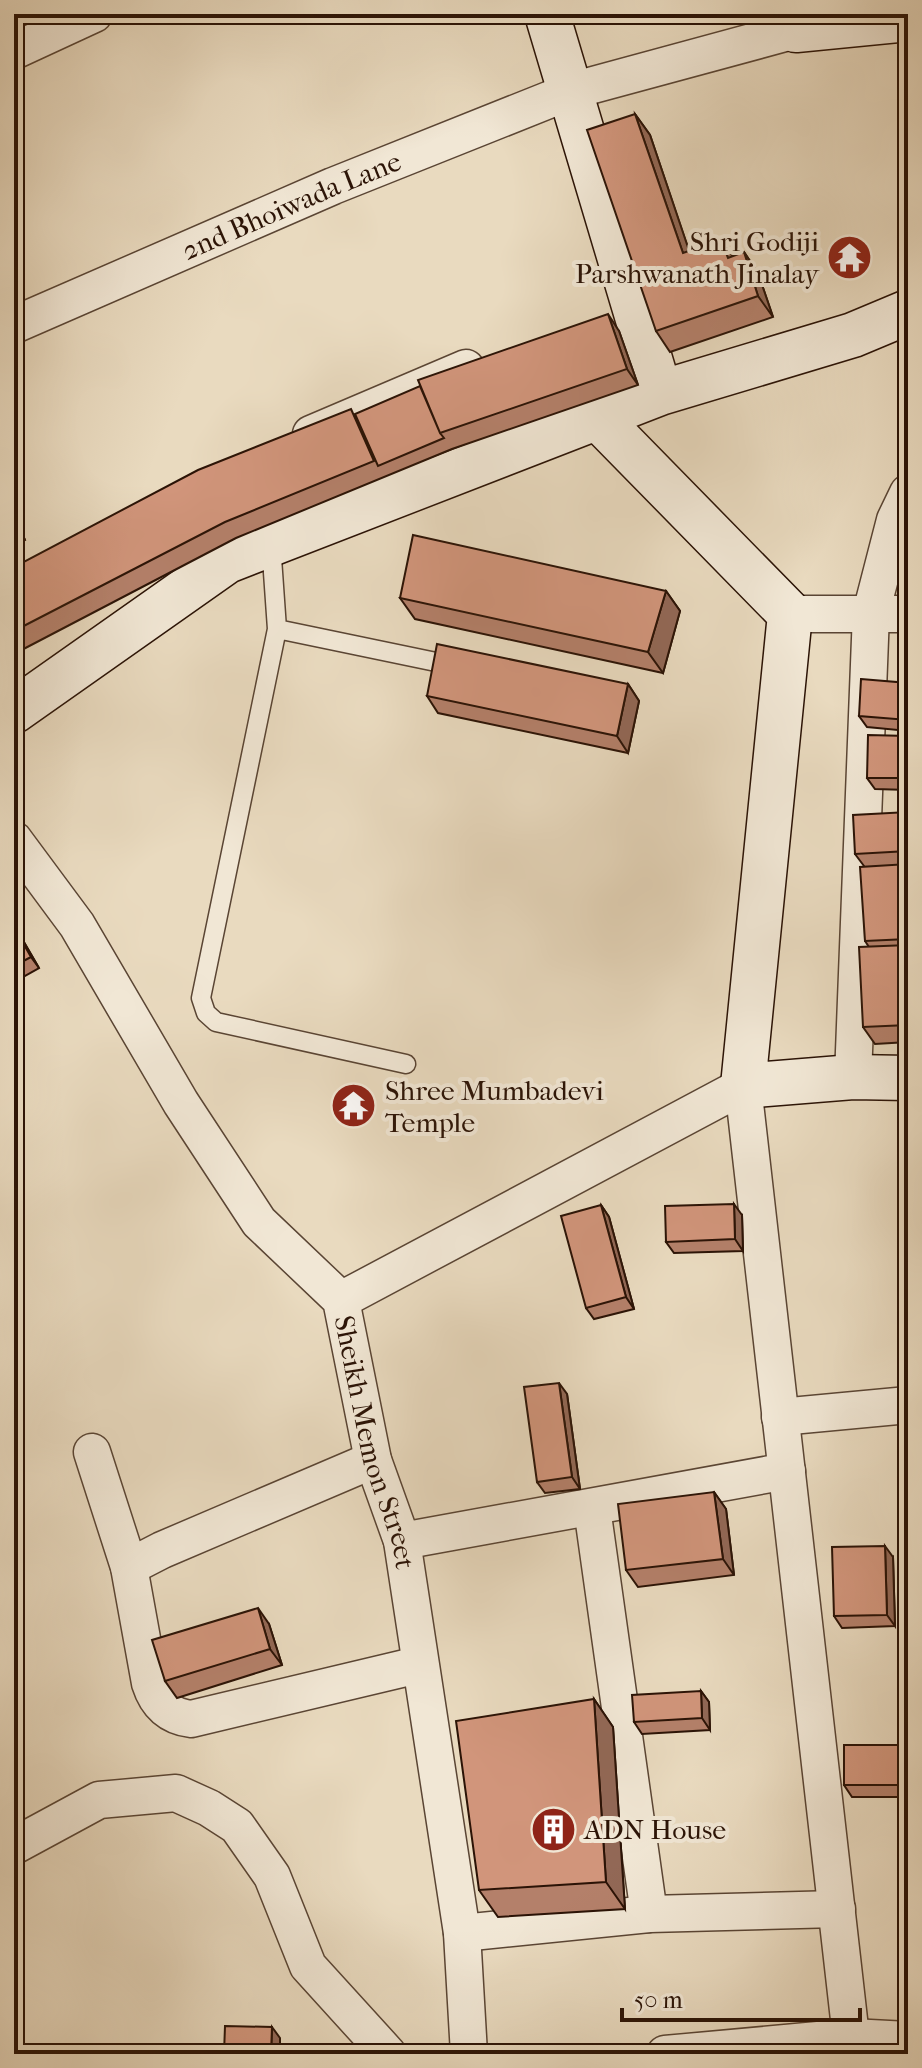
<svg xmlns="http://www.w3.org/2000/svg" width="922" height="2068" font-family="'IM FELL French Canon',serif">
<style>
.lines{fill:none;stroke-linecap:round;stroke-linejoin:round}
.lane-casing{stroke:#5a4534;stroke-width:21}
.street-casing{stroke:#5a4534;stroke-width:39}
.secondary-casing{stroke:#2b1306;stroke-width:47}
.lane{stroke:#f1e7d5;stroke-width:18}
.street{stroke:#f1e7d5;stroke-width:36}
.secondary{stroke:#f1e7d5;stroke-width:44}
.wall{fill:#b4806a;stroke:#2b1306;stroke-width:2}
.shaded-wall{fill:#926856;stroke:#2b1306;stroke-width:2}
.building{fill:#d1957b;stroke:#2b1306;stroke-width:2}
.labels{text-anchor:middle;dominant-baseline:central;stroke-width:8;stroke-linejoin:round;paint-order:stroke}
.street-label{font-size:28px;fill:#2b1306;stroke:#f1e7d5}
.poi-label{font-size:28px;fill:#2b1306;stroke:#f1e7d5;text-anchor:start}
</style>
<rect width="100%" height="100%" fill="#e9dabf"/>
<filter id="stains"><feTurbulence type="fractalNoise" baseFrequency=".0025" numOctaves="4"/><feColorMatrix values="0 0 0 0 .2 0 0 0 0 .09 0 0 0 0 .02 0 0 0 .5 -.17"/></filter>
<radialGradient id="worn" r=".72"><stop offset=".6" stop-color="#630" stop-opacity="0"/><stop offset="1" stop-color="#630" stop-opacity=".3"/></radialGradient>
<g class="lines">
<defs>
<path id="lane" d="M271,544L277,629L201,998L206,1013L216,1022L406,1064
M277,629L436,662"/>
<g id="street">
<path d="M14,51L94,14"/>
<path id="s1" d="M14,325L333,186L571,91L796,30"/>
<path d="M311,434L466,368"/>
<path d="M790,614H908"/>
<path id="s2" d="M14,840L77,925L181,1103L259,1222L341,1300L373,1460L402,1541L462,1933L469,2054"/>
<path d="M853,1077L871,613L895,520L908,493"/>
<path d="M341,1300L743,1086L851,2037"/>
<path d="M780,1417L908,1405"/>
<path d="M92,1452L129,1567L150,1683C157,1705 169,1716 191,1719L418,1665"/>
<path d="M592,1508L649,1914"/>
<path d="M402,1541L787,1471"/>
<path d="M129,1567L162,1550L373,1460"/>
<path d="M14,1846L99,1800L176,1793L209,1808L237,1826L272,1876L308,1966L388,2054"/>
<path d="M462,1933L649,1914L837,1909"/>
<path d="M665,2054L851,2037L908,2040"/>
</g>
<path id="secondary" d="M547,14L660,393
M785,14L796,30L908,19
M597,417L790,614L743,1086L853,1077L908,1078
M14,711L227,561L660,393L853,335L908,312"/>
</defs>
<use href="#lane" class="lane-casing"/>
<use href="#street" class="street-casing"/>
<use href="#secondary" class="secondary-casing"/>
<use href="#lane" class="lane"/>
<use href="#street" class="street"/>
<use href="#secondary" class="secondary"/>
</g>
<path class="wall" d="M635,114L650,135L689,251L733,256L744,252L758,273L773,317L670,352L656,331Z
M619,331L638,385L452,449L236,538L14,654V567L355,415Z
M14,517L25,540L14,545Z
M666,591L680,611L663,673L415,619L400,598Z
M908,683V731L867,727L859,716Z
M628,684L639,701L628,753L438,713L427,696Z
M908,736V790L875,789L867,778Z
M908,812V1042L875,1044L863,1027L869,947L865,941L864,866L855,854Z
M14,925L39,968L14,982Z
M601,1205L609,1217L634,1309L594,1319L586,1308Z
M742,1215L743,1251L674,1253L666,1242Z
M567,1394L580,1489L545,1493L537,1482Z
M714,1492L726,1509L734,1575L638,1587L626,1570Z
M893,1557L895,1626L842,1628L834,1616Z
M269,1624L282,1665L177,1698L165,1681Z
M701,1691L709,1702L710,1730L642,1734L634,1722Z
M594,1699L613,1727L625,1909L498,1917L479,1890Z
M908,1745V1797H852L844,1785Z"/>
<path class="shaded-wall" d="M635,114L650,135L697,274L683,253Z
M721,240L736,261L728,258Z
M744,252L758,273L773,317L758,296Z
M608,314L619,331L638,385L627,369Z
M14,517L25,540L14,525Z
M666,591L680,611L663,673L648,652Z
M628,684L639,701L628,753L617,736Z
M14,925L39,968L31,957Z
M734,1204L742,1215L743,1251L735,1239Z
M601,1205L609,1217L634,1309L626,1297Z
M559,1383L567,1394L580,1489L572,1477Z
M714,1492L726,1509L734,1575L723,1559Z
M885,1546L893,1557L895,1626L887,1615Z
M258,1608L269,1624L282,1665L270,1649Z
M701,1691L709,1702L710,1730L702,1718Z
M594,1699L613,1727L625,1909L606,1882Z
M272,2027L280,2038V2054H271Z"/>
<path class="building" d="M635,114L683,253L721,240L728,258L744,252L758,296L656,331L587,130Z
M608,314L627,369L440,433L418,380Z
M420,386L440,433L444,438L378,466L355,414Z
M351,409L374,461L225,522L14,631V567L198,470Z
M413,535L666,591L648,652L400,598Z
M437,644L628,684L617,736L427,696Z
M861,679L908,683V720L859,716Z
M868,735L908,736V778H867Z
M908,812V851L855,854L853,815Z
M908,864V939L865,941L860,867Z
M14,927L31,957L14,966Z
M908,945V1025L863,1027L859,947Z
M734,1204L735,1239L666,1242L665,1206Z
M601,1205L626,1297L586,1308L561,1216Z
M559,1383L572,1477L537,1482L524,1387Z
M714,1492L723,1559L626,1570L618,1504Z
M885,1546L887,1615L834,1616L832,1547Z
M258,1608L270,1649L165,1681L152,1640Z
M701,1691L702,1718L634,1722L632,1695Z
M594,1699L606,1882L479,1890L456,1721Z
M844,1745H908V1785H844Z
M225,2026L272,2027L271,2054H224Z"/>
<defs>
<symbol id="temple-disc" viewBox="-11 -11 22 22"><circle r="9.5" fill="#8f2418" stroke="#f1e7d5"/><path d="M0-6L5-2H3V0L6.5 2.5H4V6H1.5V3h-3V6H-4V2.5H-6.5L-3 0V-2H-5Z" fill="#fff"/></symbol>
<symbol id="building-disc" viewBox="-11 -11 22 22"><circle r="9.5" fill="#8f2418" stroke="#f1e7d5"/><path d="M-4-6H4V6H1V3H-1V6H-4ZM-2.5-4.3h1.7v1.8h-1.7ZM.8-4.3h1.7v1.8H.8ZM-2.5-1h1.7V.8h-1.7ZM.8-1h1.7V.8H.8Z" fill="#fff"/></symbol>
</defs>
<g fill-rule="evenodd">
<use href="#temple-disc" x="824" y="232" width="51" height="51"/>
<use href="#temple-disc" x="328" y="1080" width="51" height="51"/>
<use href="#building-disc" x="528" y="1804" width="51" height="51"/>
</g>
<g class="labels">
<g class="street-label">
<text stroke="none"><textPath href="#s1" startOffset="302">2nd Bhoiwada Lane</textPath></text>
<text stroke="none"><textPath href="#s2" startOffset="714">Sheikh Memon Street</textPath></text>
</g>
<g class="poi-label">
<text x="819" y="241" text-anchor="end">Shri Godiji<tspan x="819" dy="32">Parshwanath Jinalay</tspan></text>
<text x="385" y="1090">Shree Mumbadevi<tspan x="385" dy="32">Temple</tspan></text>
<text x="584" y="1829">ADN House</text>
</g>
</g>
<rect width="922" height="2068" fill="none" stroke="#e9dabf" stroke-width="48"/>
<rect x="16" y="16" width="890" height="2036" fill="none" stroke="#2b1306" stroke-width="4"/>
<rect x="24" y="24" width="874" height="2020" fill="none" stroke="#2b1306" stroke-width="2"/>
<path d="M622 2008v12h238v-12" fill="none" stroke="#2b1306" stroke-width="4"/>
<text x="634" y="2008" font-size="24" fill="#2b1306" stroke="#f1e7d5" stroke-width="6" paint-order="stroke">50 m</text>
<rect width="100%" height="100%" filter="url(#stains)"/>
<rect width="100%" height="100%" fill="url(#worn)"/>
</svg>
